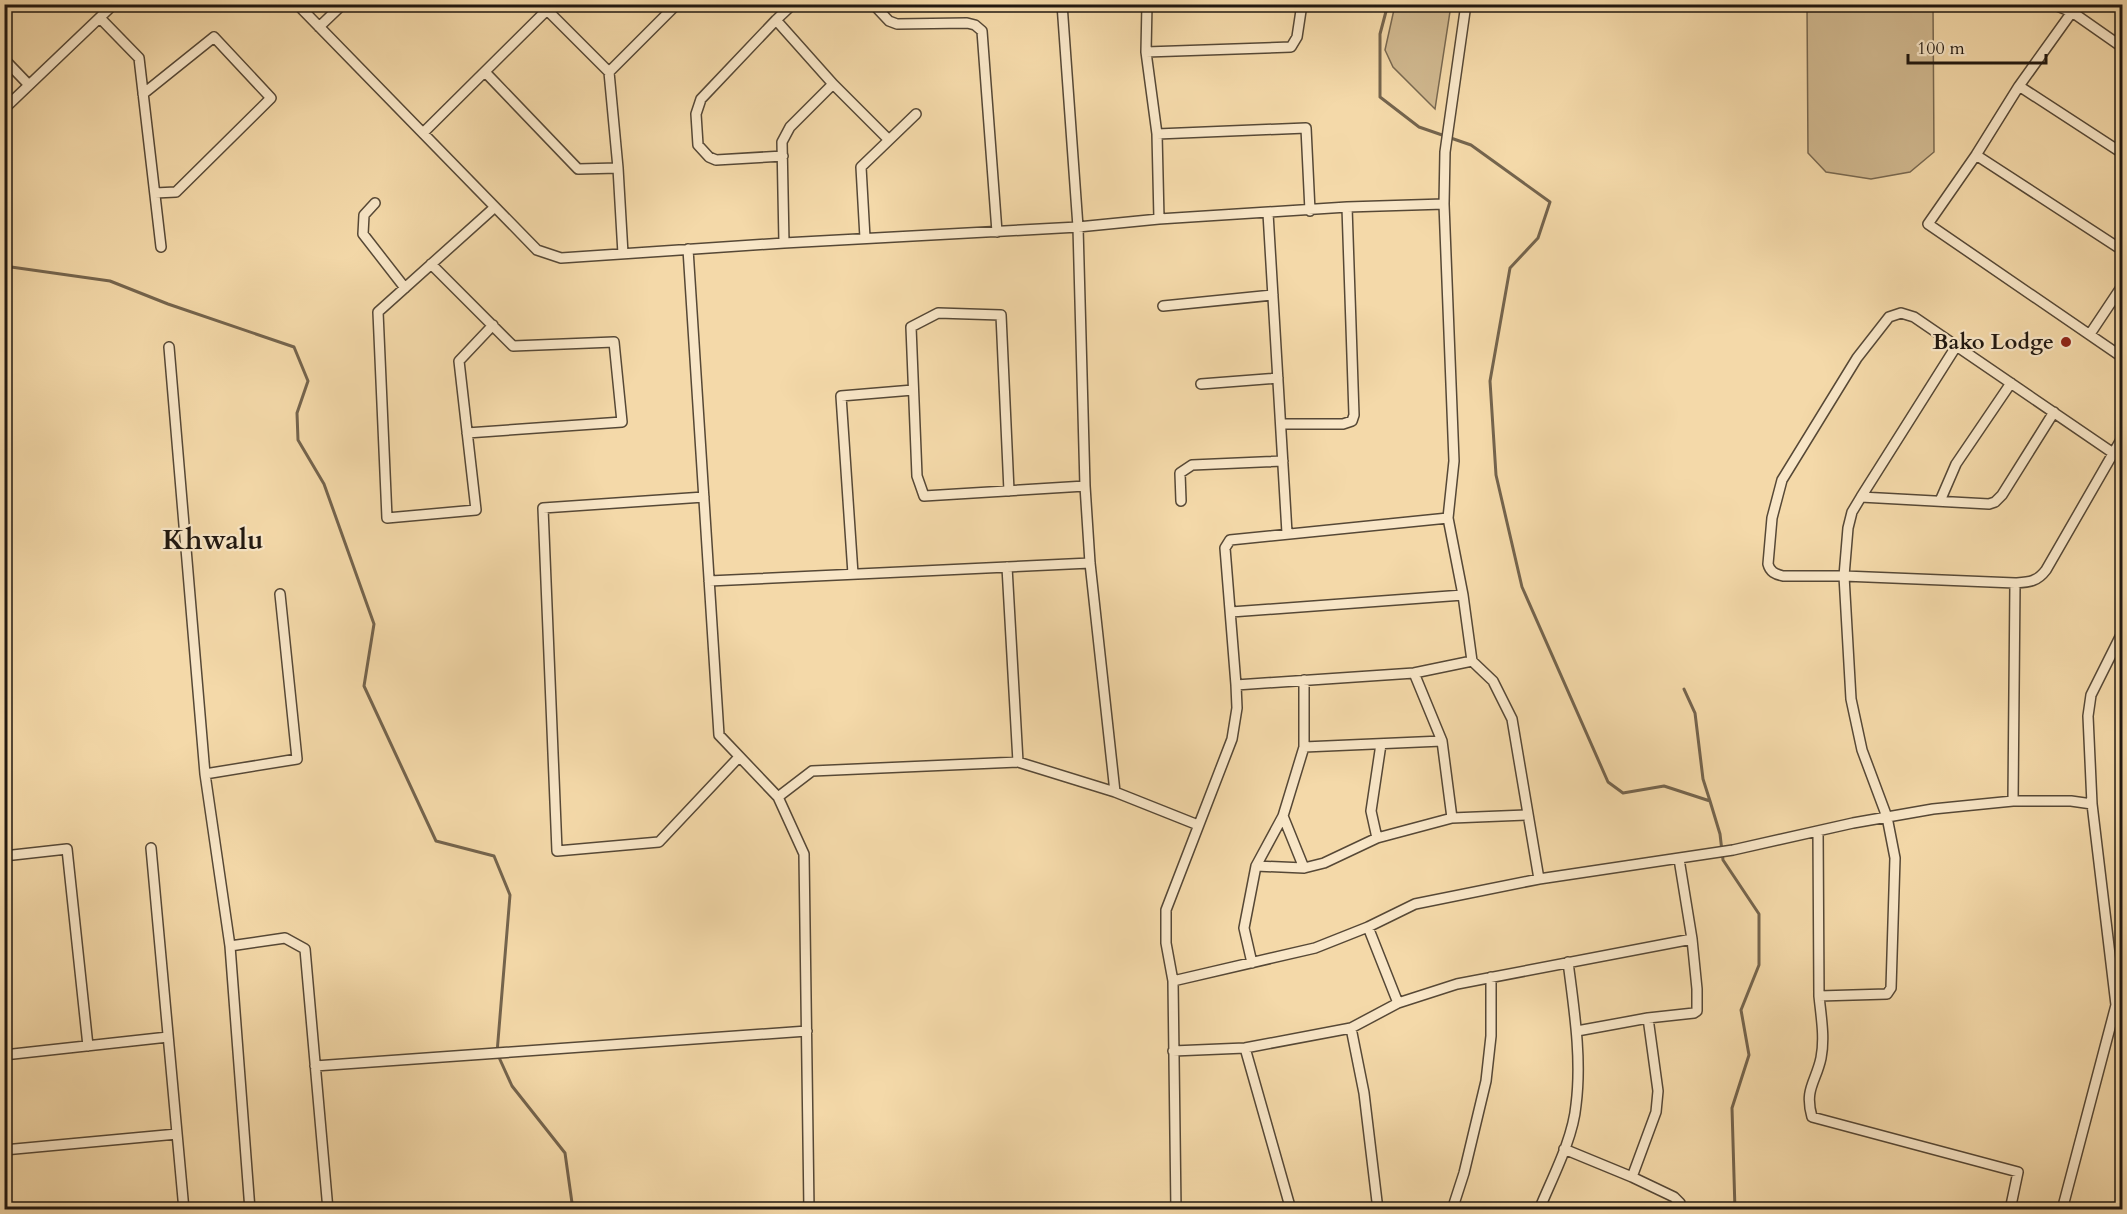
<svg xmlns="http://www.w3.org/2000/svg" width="2127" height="1214" font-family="Cardo,serif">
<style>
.green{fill:#d0b88f;stroke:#786850;stroke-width:1.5}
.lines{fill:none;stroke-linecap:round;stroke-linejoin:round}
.stream{stroke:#74644d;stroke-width:3}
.minor-casing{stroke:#564836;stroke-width:12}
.minor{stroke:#f8e6c7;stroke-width:9}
.poi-dot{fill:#8f2418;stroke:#f8e6c7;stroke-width:2}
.labels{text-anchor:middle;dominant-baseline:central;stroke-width:4.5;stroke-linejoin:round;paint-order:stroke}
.poi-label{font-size:22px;font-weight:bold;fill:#211810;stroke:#f8e6c7;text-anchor:end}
.district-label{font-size:28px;font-weight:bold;fill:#211810;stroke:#f8e6c7}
</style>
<rect width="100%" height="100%" fill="#f4d9a9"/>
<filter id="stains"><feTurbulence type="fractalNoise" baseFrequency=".00333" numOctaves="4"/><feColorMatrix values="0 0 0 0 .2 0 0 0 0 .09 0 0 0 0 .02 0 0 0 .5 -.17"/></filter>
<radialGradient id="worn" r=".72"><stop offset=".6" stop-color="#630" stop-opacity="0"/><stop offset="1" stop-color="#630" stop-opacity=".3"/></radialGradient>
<path class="green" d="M1395,5H1451L1435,109L1393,67L1385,50Z
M1807,5H1933L1934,152L1910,172L1871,179L1826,172L1808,153Z"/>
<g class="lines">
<path class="stream" d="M1388,4L1380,34V97L1419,127L1471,145L1550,202L1538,238L1510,268L1490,381L1496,475L1522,587L1608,782L1623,793L1664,786L1710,801L1720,834L1723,860L1759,914V965L1741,1010L1749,1055L1732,1108L1735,1210
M4,266L110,281L168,304L294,347L308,381L297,413L298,440L324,484L374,624L364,686L436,841L494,856L510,895L497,1053L512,1086L565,1153L573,1210
M1684,689L1695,713L1703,779L1710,801"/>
<defs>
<path id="minor" d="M297,4L537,250L561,258L784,243L1078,227L1159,219L1347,207L1444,204
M793,4L776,20L833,84L888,139
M873,4L889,21L897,24L967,23L975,25L982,31L997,232
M1062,4L1078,227L1085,486L1090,563L1115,792L1198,825
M1147,4L1146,52L1157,134L1159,219
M2052,4L2072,12L2122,47
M547,10L609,72
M100,18L139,58L161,247
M776,20L701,99L696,114L698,145L709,157L716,160L783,156
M319,27L343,4
M1146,52L1291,47L1297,37L1302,4
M4,59L29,85
M485,72L578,169L618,168
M2019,86L2072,12
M143,94L214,37L271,98L176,192L155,193
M4,109L114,4
M423,133L553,4
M1157,134L1306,128L1310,211
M2122,153L2019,86L1976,155L1928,224L2122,357
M1976,155L2122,250
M375,203L364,215L363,234L405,288
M1268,213L1287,533
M865,238L861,167L916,114
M784,243L782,142L790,127L833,84
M688,249L719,735L778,797L804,854L809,1210
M623,254L618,168L609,72L677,4
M431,264L513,346L614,342L622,422L467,433
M1163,306L1273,295
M493,325L459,361L476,510L387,518L378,312L495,207
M2090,334L2122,286
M169,347L205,774L230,946L250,1210
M1201,384L1278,378
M1281,424H1343L1352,421L1354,415L1347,207
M2113,453L1914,317L1901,313L1889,317L1857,358L1782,480L1772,518L1768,564C1770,572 1775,574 1783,576H1844L2015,583C2029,582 2037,582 2046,570L2122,438
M1009,491L1001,315L938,313L911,327L917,476L924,496L1085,486
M704,497L543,508L557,851L659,842L739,757
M1861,497L1989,504L1995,502L2002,495L2054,412
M1181,501L1180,473L1192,465L1283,461
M1940,501L1956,464L2011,383
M1448,518L1454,461L1444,204L1445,152L1466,4
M853,574L841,396L913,390
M709,581L1090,563
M1231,612L1463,595
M1414,673L1442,741L1452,818
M1236,685L1414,673L1472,661
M1304,747L1442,741
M1018,762L1115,792
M205,774L297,759L280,594
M778,797L812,771L1018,762L1007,567
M2013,801L2015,583
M1283,816L1304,868
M1818,831L1819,996L1887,994L1891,988L1895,858L1887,817L1862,750L1851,699L1844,576L1848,528L1852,512L1861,497L1957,345
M1377,838L1371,811L1381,744
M151,848L184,1210
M4,856L67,849L88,1046
M1256,866L1304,868L1324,863L1377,838L1452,818L1528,815
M1368,927L1398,1003
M230,946L285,938L305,949L328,1210
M1252,963L1244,928L1256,866L1283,816L1304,747V680
M1173,981L1315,948L1368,927L1415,904L1539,879L1733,850L1853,823L1933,809L2013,801H2071L2092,804
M1819,996C1821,1016 1825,1038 1821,1058C1816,1082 1804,1089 1812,1117L2018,1172L2010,1210
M1351,1028L1364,1093L1378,1210
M1577,1031L1648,1018L1694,1013L1697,1011V989L1692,939L1679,859
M1245,1048L1291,1210
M1173,1051L1245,1048L1351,1028L1398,1003L1457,984L1692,939
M4,1055L168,1037
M315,1066L807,1031
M1564,1149L1632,1177L1674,1197L1680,1203L1681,1210
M4,1150L177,1134
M1632,1177L1656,1112L1658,1091L1648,1018
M1176,1210L1173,981L1166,943V910L1232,739L1237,708L1236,685L1225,548L1230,540L1448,518L1463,595L1472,661L1493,681L1512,719L1539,879
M1452,1210L1464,1173L1486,1081L1491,1036V977
M1539,1210C1552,1178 1573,1139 1576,1105C1582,1058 1574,1009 1568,962
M2062,1210L2116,1005L2092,804L2088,716L2091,695L2122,633"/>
</defs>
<use href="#minor" class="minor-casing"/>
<use href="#minor" class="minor"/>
</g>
<circle class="poi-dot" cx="2066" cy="342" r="6"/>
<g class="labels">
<g class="poi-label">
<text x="2054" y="342">Bako Lodge</text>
</g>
<g class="district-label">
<text x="213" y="540">Khwalu</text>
</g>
</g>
<rect width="2127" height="1214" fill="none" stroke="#f4d9a9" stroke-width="24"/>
<rect x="6" y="6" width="2115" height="1202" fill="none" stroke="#211810" stroke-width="3"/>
<rect x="12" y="12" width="2103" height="1190" fill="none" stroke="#211810" stroke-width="1.5"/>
<path d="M1908 54v9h138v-9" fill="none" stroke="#211810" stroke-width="3"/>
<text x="1917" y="54" font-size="18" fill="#211810" stroke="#f8e6c7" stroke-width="4.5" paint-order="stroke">100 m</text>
<rect width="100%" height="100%" filter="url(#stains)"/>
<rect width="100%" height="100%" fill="url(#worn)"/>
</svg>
